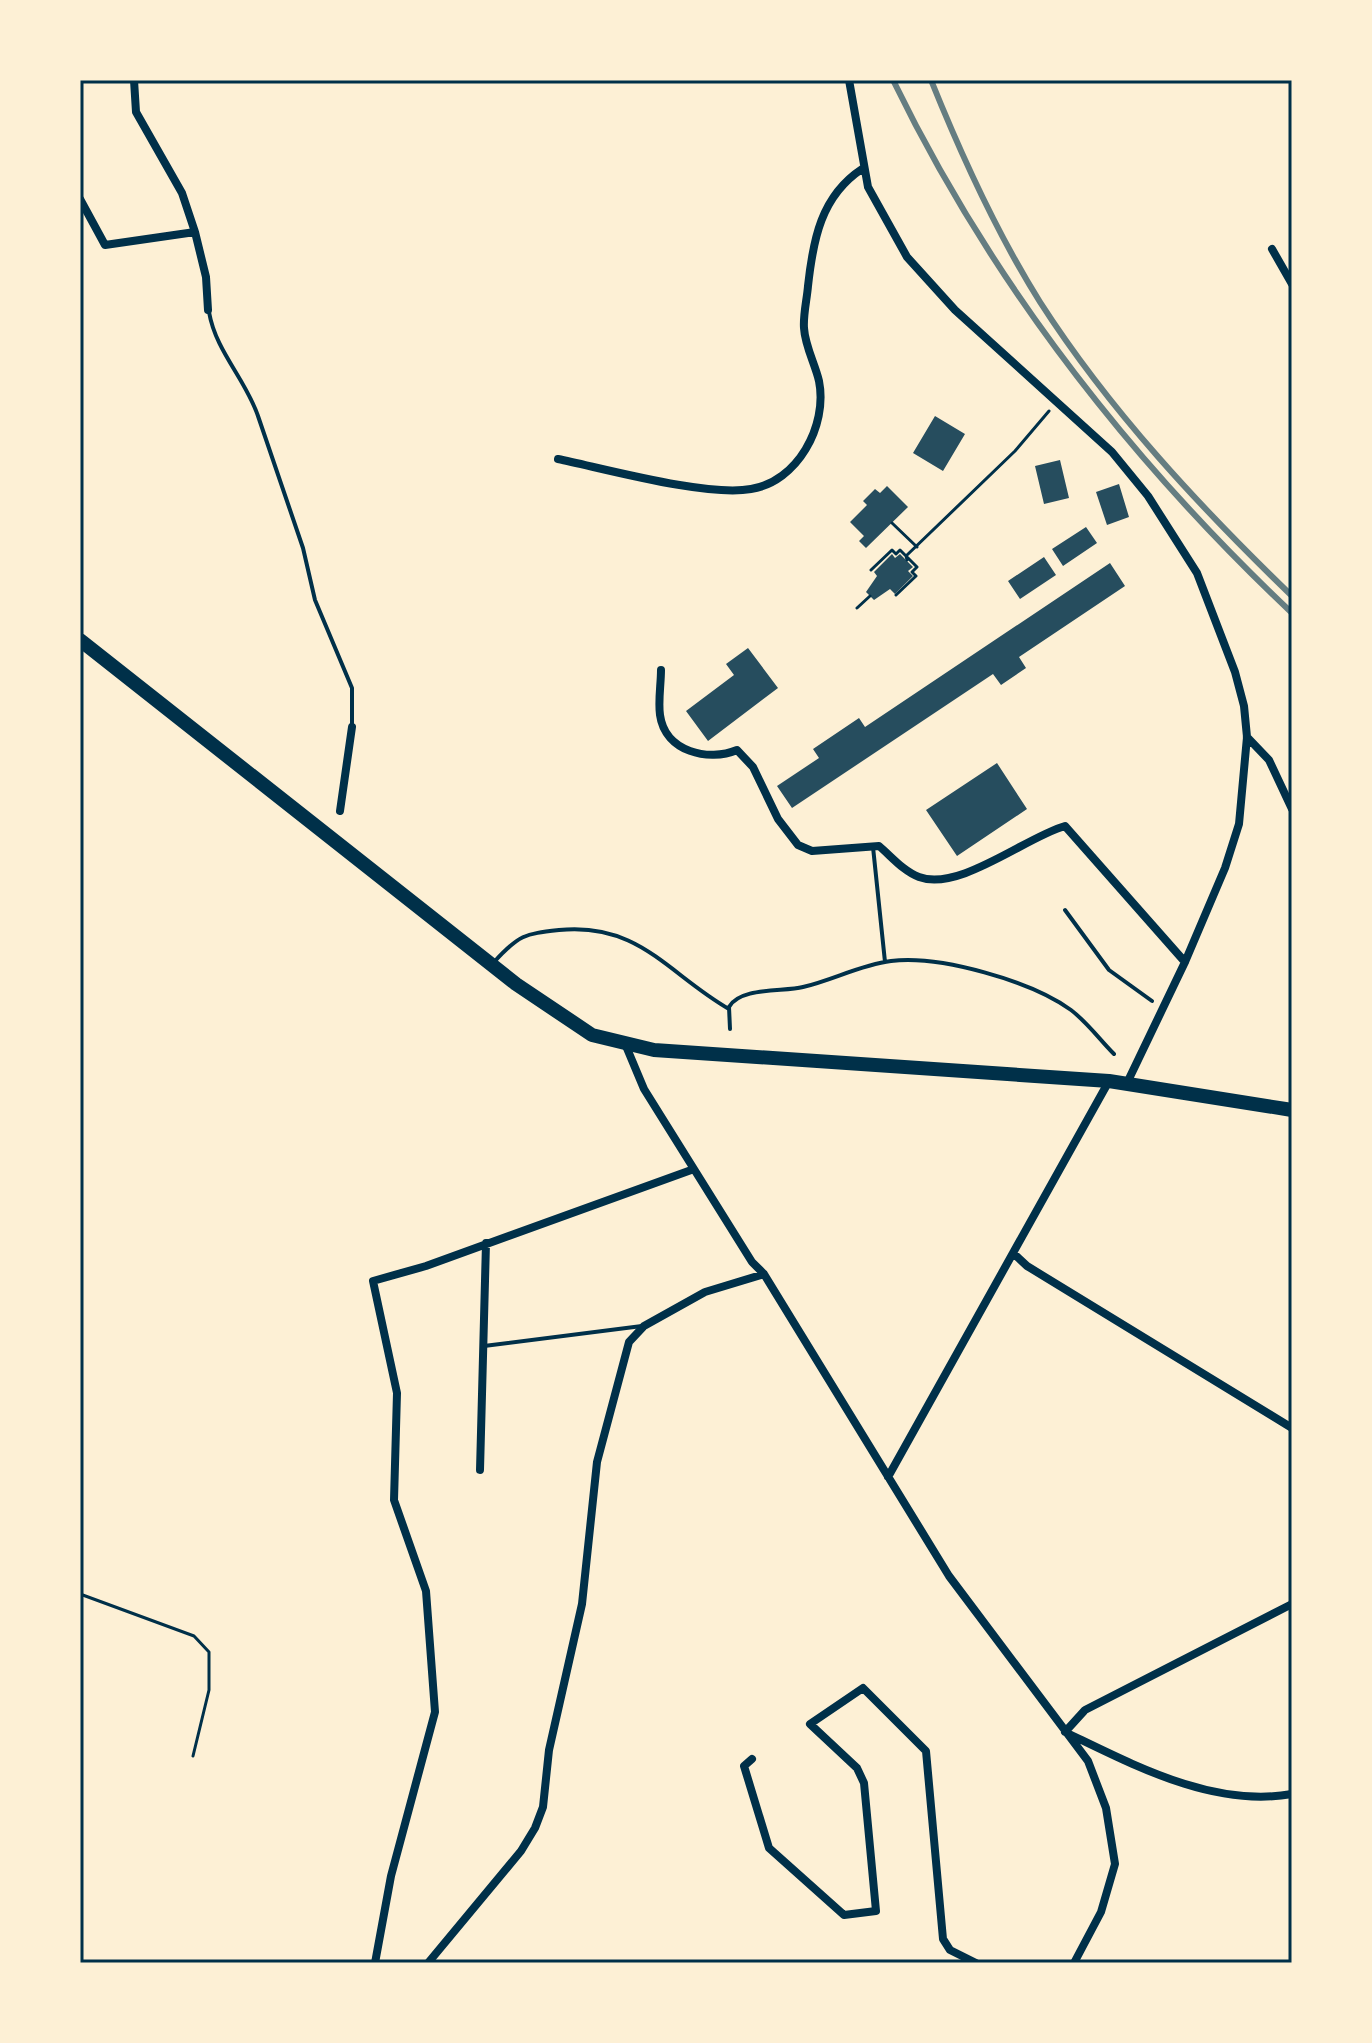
<svg xmlns="http://www.w3.org/2000/svg" width="1372" height="2043" font-family="'Alegreya Sans',sans-serif">
<style>
.building{fill:#264d5e}
.lines{fill:none;stroke-linecap:round;stroke-linejoin:round}
.path{stroke:#003049;stroke-width:3}
.service{stroke:#003049;stroke-width:4}
.minor{stroke:#003049;stroke-width:8}
.trunk{stroke:#003049;stroke-width:14}
.rail{stroke:#657d81;stroke-width:6}
.neatline{fill:none;stroke:#003049;stroke-width:3}
</style>
<rect width="100%" height="100%" fill="#fdf0d5"/>
<path class="building" d="M935,416L965,434L943,471L913,453Z
M1060,460L1069,498L1044,504L1035,466Z
M1119,484L1129,517L1107,525L1096,492Z
M887,486L908,507L866,548L859,541L864,536L850,522L867,505L863,501L875,489L880,493Z
M1086,527L1097,543L1063,566L1052,549Z
M892,554L895,558L900,554L913,567L908,571L913,576L895,594L890,589L874,600L866,592L877,576L874,572Z
M1044,557L1056,575L1020,599L1008,581Z
M1110,563L1125,586L1019,657L1026,668L1001,685L993,674L792,808L777,786L819,758L813,749L859,718L865,727Z
M748,648L778,688L708,741L686,711L734,675L726,664Z
M997,763L1027,809L957,856L926,810Z"/>
<g class="lines">
<path class="path" d="M892,523L917,547
M907,560L906,556L1015,451L1049,411
M871,570L892,550L896,554L900,550L917,567L912,572L916,576L896,595
M857,608L870,596
M80,1594L194,1636L209,1652V1690L193,1756"/>
<path class="service" d="M209,312C216,352 245,378 258,416L303,548L315,600L352,688V726
M873,847L885,962
M1065,910L1109,970L1152,1001
M495,961C519,935 524,934 559,930C639,922 668,974 729,1009
M730,1029L729,1007C740,987 783,992 803,987C833,980 860,965 891,961C940,955 1031,981 1071,1010C1087,1022 1100,1040 1114,1054
M484,1346L642,1326"/>
<path class="minor" d="M134,80L136,112L182,193L195,232L206,277L208,310
M849,80L868,187L907,257L955,310L1112,452L1148,496L1197,573L1235,672L1244,706L1247,737L1239,824L1225,868L1185,962L1127,1083
M80,199L105,245L195,232
M1272,249L1292,284
M558,459C606,469 707,497 751,489C797,482 828,426 819,381C815,364 805,346 804,328C803,315 807,299 808,286C813,240 821,196 862,169
M661,670C661,684 658,701 660,715C665,752 709,762 737,750L753,767L778,819L798,845L812,851L879,846C891,856 903,871 919,877C959,892 1026,837 1065,826L1185,962
M1247,737L1269,760L1292,809
M340,811L352,727
M626,1046L644,1089L752,1262L764,1274L949,1576L1088,1761L1106,1808L1115,1864L1101,1912L1074,1963
M1013,1253L1027,1266L1292,1428
M480,1470L486,1243
M888,1477L1109,1081
M1292,1604L1085,1710L1065,1732C1134,1765 1213,1808 1292,1794
M752,1759L744,1766L769,1848L844,1915L876,1911L864,1783L857,1768L810,1724L863,1688L926,1751L943,1939L950,1950L976,1963
M375,1963L391,1876L435,1712L426,1591L394,1500L397,1393L373,1281L426,1266L694,1169
M428,1963L521,1851L535,1828L543,1807L549,1750L582,1604L597,1462L629,1342L644,1326L705,1292L764,1274"/>
<path class="trunk" d="M80,640L516,984L592,1035L654,1050L1109,1081L1292,1110"/>
<path class="rail" d="M893,80C992,284 1128,458 1292,613
M931,80C962,157 996,232 1040,302C1110,411 1200,507 1292,596"/>
</g>
<rect width="1372" height="2043" fill="none" stroke="#fdf0d5" stroke-width="164"/>
<rect x="82" y="82" width="1208" height="1879" class="neatline"/>
</svg>
